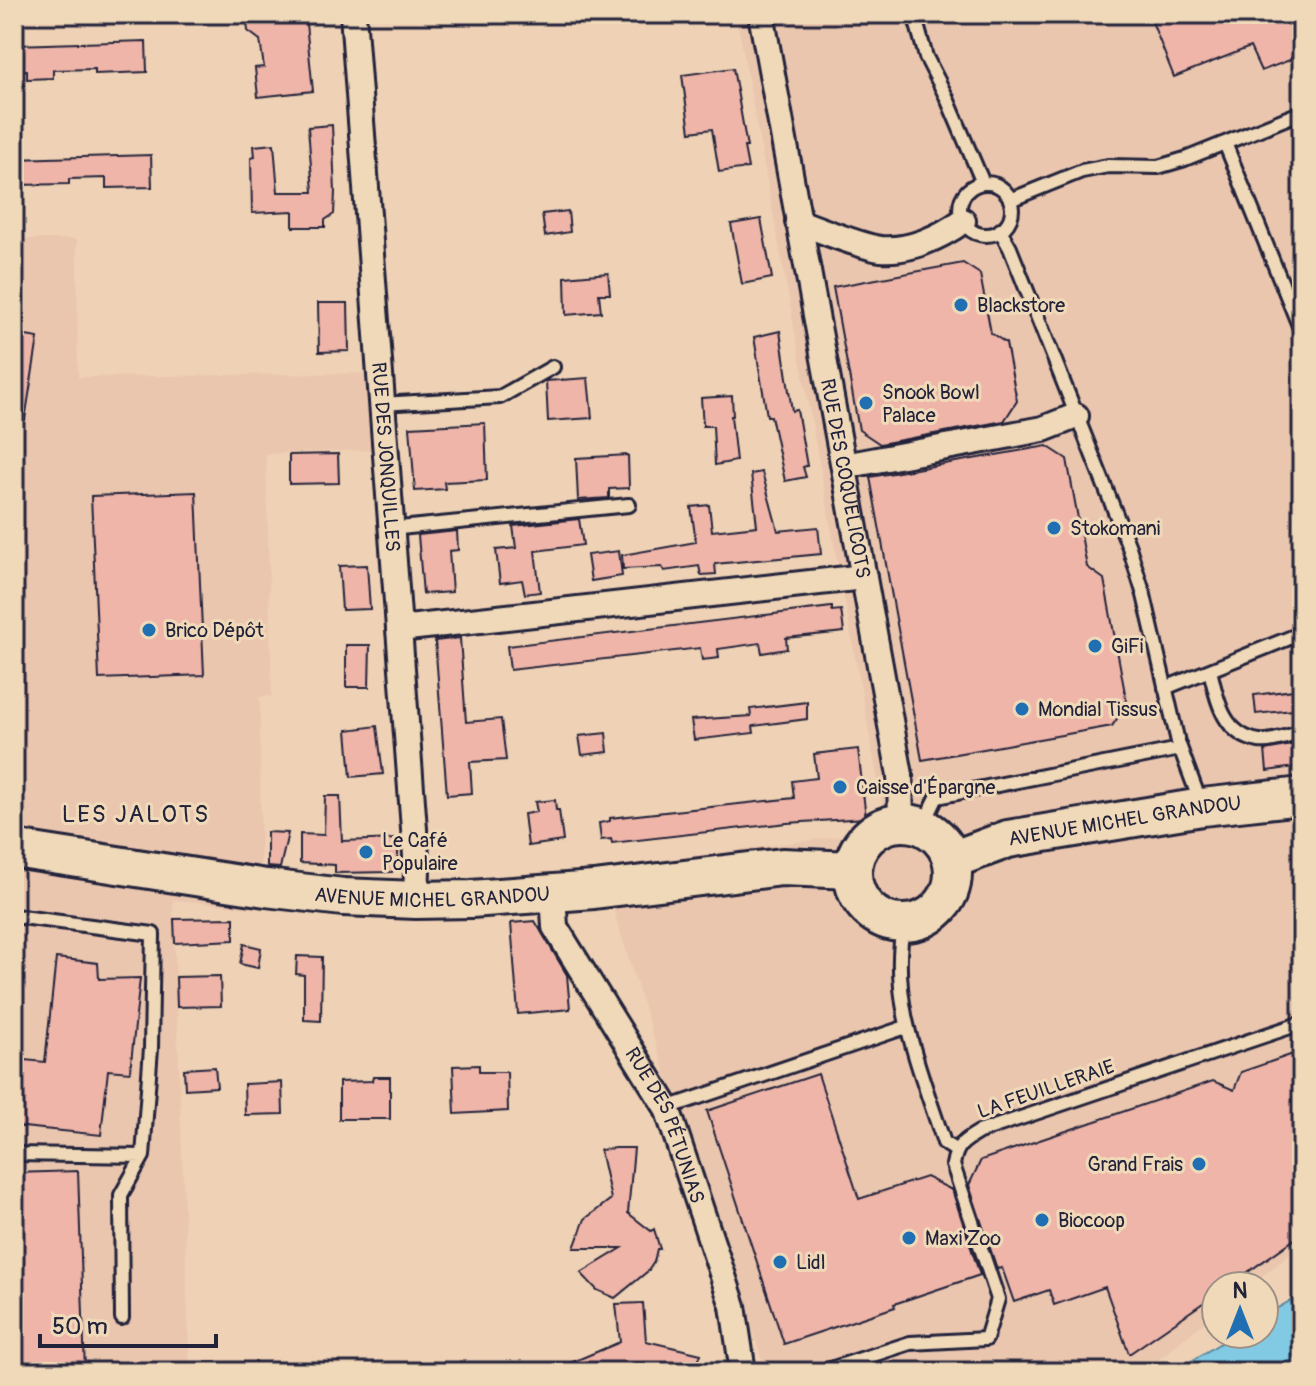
<svg xmlns="http://www.w3.org/2000/svg" width="1316" height="1386" font-family="Pangolin,sans-serif">
<style>
.built{fill:#ebc6af}
.water{fill:#82cae3;stroke:#5c87a0;stroke-width:2}
.building{fill:#efb5a9;stroke:#22223b;stroke-width:2}
.lines{fill:none;stroke-linecap:round;stroke-linejoin:round}
.lane-casing{stroke:#22223b;stroke-width:18}
.street-casing{stroke:#22223b;stroke-width:30}
.secondary-casing{stroke:#22223b;stroke-width:42}
.lane{stroke:#efd9b8;stroke-width:12}
.street{stroke:#efd9b8;stroke-width:24}
.secondary{stroke:#efd9b8;stroke-width:36}
.poi-dot{fill:#1f6fb2;stroke:#efd9b8;stroke-width:3}
.labels{text-anchor:middle;dominant-baseline:central;stroke-width:6;stroke-linejoin:round;paint-order:stroke}
.poi-label{font-size:20px;fill:#22223b;stroke:#efd9b8;text-anchor:start}
.street-label{font-size:20px;fill:#22223b;stroke:#efd9b8}
.quarter-label{font-size:24px;letter-spacing:2px;fill:#22223b;stroke:#efd9b8}
</style>
<rect width="100%" height="100%" fill="#efd2b5"/>
<filter id="ink" filterUnits="userSpaceOnUse"><feTurbulence type="fractalNoise" baseFrequency=".0125" numOctaves="2"/><feDisplacementMap in="SourceGraphic" scale="16" xChannelSelector="R" yChannelSelector="G"/><feConvolveMatrix kernelMatrix="1 2 1 2 8 2 1 2 1" color-interpolation-filters="sRGB"/></filter>
<g filter="url(#ink)">
<path class="built" d="M736,14H1302V1245L1250,1286H1216V1313L1143,1372H912L907,1360L871,1372H766L650,1027L600,868L887,830Z
M14,239H77L78,377L370,373L374,450L266,454L272,696L260,697L261,909L173,900L190,1372H14Z"/>
<path class="water" d="M1302,1294V1372H1174L1235,1334H1264V1316Z"/>
<path class="building" d="M246,14H305L313,91L258,97L255,68L264,67L260,40L248,31Z
M1149,14H1302V51L1296,49L1290,60L1261,71L1250,47L1174,77Z
M146,41L147,72L95,74V69L53,70V78L27,79V70L14,71V45Z
M733,68L747,147H744L748,168L719,172L712,129L690,132L682,75Z
M332,125L335,192L334,214L325,220V227H293V211L252,213L251,158L255,157L254,146L274,144L278,192H313L308,127Z
M151,155L152,187L106,188V178L69,179V184L14,185V159Z
M568,211L570,232L545,236L542,214Z
M761,219L772,278L742,284L731,224Z
M963,263L980,274L991,333L1006,343L1017,401L1004,421L880,444L859,430L833,287Z
M608,273L610,294H599L601,312L566,315L565,277Z
M318,303H348L349,351L319,352Z
M780,331L792,411L797,410L807,466L803,467L806,477L785,481L771,416H767L754,337Z
M14,334L38,338L25,420L14,419Z
M588,378L592,418L548,421L546,381Z
M732,396L733,416H731L736,461L715,465L713,426H703L701,398Z
M485,423L487,480L444,482L445,489L415,491L410,427Z
M1047,446L1067,459L1087,567L1104,579L1127,704L1112,726L922,760L870,477Z
M338,454L339,483L289,484V455Z
M628,455L629,488L609,489V498L578,500L576,458Z
M762,472L778,531L818,527L821,554L715,564L716,574L701,575L699,566L664,571L662,567L623,569L622,555L696,542L691,507L709,505L712,531L757,526L751,474Z
M196,492L204,675L99,679L91,496Z
M579,519L583,545L535,551L540,592L525,594L522,580L500,583L496,550L516,548L513,526Z
M457,531L458,550L449,551L452,592L423,594L418,535Z
M619,551L622,576L591,581L587,555Z
M367,565L370,609L342,610L339,566Z
M832,607V611L841,610L844,632L786,638L787,649L762,653L760,643L718,649L719,658L702,660L700,648L510,670L507,646Z
M460,638L466,722L501,719L506,760L470,762L472,793L447,795L435,641Z
M346,645H370L369,687H346Z
M1302,689V709L1256,714L1254,695Z
M807,702V719L753,726L754,733L694,740L691,720L751,716L750,709Z
M377,726L383,774L351,777L347,730Z
M606,733L608,752L582,755L579,736Z
M1302,743V766L1267,771L1265,750Z
M858,749L866,818L787,823L612,843L611,839L601,840L599,823L610,821V818L794,798L792,781L817,778L814,754Z
M325,796H340L342,841L398,839V863L392,872L335,873V865L300,863V834L324,835Z
M555,800L556,810H559L563,841L528,846L524,814L537,812L535,802Z
M267,832L288,833L280,868L267,867Z
M234,918V940L175,943L174,919Z
M535,921L567,975L570,1009L518,1014L511,923Z
M244,944L261,948L258,968L240,964Z
M297,956L322,957L321,1021L304,1020V975L296,974Z
M56,958L98,963L99,979L140,978L130,1072L108,1070L101,1135L14,1126V1059L45,1062Z
M220,976L221,1006L177,1007L176,977Z
M1302,1051V1234L1228,1286H1216V1294L1129,1354L1105,1287L1054,1305L1049,1290L1014,1302L1002,1268L997,1269L969,1185L981,1160L1213,1081L1234,1090L1241,1072Z
M479,1065V1072H507L508,1111L455,1114L453,1066Z
M215,1067L217,1087L185,1089L184,1069Z
M818,1074L859,1199L926,1177L952,1190L980,1275L894,1304L895,1307L784,1344L707,1111Z
M373,1077H390V1119H339V1082L372,1081Z
M282,1082L283,1114L245,1115L244,1084Z
M615,1148H634L628,1213L651,1231L654,1229L660,1249H657L654,1262L648,1271L615,1298L597,1290L581,1273L622,1248H574L585,1219L611,1199L600,1150Z
M78,1171L85,1372H14V1173Z
M643,1303L646,1341L701,1354L694,1372H549L620,1342L616,1304Z"/>
<g class="lines">
<defs>
<path id="lane" d="M914,14L926,57L946,96L983,183
M1225,143L1302,333
M960 209a26 26 0 1 1 52 0a26 26 0 1 1-52 0Z
M1010,200L1082,171L1108,166L1158,167L1185,159L1302,112
M1000,230L1010,248L1129,547L1144,595L1178,742L1201,804
M381,404L500,397L553,367
M390,529L629,505
M1210,670C1217,700 1223,735 1259,741C1271,743 1290,735 1302,732
M1165,688L1302,633
M923,826L937,797L1180,749
M14,916L153,934L151,1048L143,1156L121,1195L122,1318
M904,923C888,999 921,1071 944,1143L955,1150
M667,1108L906,1027
M14,1154L143,1156
M821,1372L910,1343L986,1339L998,1299L953,1165C956,1146 962,1142 979,1132L1302,1023"/>
<g id="street">
<path id="s1" d="M353,14L417,869L416,900"/>
<path id="s2" d="M761,14L900,775L901,823"/>
<path d="M798,222C819,229 861,247 881,249C911,251 940,237 963,221"/>
<path d="M844,466L1043,429L1076,416"/>
<path d="M399,629L864,577"/>
<path id="s3" d="M553,893L555,927L667,1108L733,1306L743,1372"/>
</g>
<g id="secondary">
<circle cx="903" cy="873" r="50"/>
<path id="s4" d="M14,849L266,888L343,897L416,900L471,899L594,890L782,867L853,870"/>
<path id="s5" d="M952,860L1008,839L1202,807L1302,796"/>
</g>
</defs>
<use href="#lane" class="lane-casing"/>
<use href="#street" class="street-casing"/>
<use href="#secondary" class="secondary-casing"/>
<use href="#lane" class="lane"/>
<use href="#street" class="street"/>
<use href="#secondary" class="secondary"/>
</g>
</g>
<g class="poi-dot">
<circle cx="961" cy="305" r="8"/>
<circle cx="866" cy="403" r="8"/>
<circle cx="1054" cy="528" r="8"/>
<circle cx="149" cy="630" r="8"/>
<circle cx="1095" cy="646" r="8"/>
<circle cx="1022" cy="709" r="8"/>
<circle cx="840" cy="787" r="8"/>
<circle cx="366" cy="852" r="8"/>
<circle cx="1199" cy="1164" r="8"/>
<circle cx="1042" cy="1220" r="8"/>
<circle cx="909" cy="1238" r="8"/>
<circle cx="780" cy="1262" r="8"/>
</g>
<g class="labels">
<g class="poi-label">
<text x="977" y="305">Blackstore</text>
<text x="882" y="392">Snook Bowl<tspan x="882" dy="23">Palace</tspan></text>
<text x="1070" y="528">Stokomani</text>
<text x="165" y="630">Brico Dépôt</text>
<text x="1111" y="646">GiFi</text>
<text x="1038" y="709">Mondial Tissus</text>
<text x="856" y="787">Caisse d'Épargne</text>
<text x="382" y="840">Le Café<tspan x="382" dy="23">Populaire</tspan></text>
<text x="1183" y="1164" text-anchor="end">Grand Frais</text>
<text x="1058" y="1220">Biocoop</text>
<text x="925" y="1238">Maxi Zoo</text>
<text x="796" y="1262">Lidl</text>
</g>
<g class="street-label">
<text stroke="none"><textPath href="#s1" startOffset="444">RUE DES JONQUILLES</textPath></text>
<text stroke="none"><textPath href="#s2" startOffset="472">RUE DES COQUELICOTS</textPath></text>
<text stroke="none"><textPath href="#s5" startOffset="178">AVENUE MICHEL GRANDOU</textPath></text>
<text stroke="none"><textPath href="#s4" startOffset="422">AVENUE MICHEL GRANDOU</textPath></text>
<text transform="translate(1046 1089) rotate(-19)">LA FEUILLERAIE</text>
<text stroke="none"><textPath href="#s3" startOffset="262">RUE DES PÉTUNIAS</textPath></text>
</g>
<g class="quarter-label">
<text x="136" y="814">LES JALOTS</text>
</g>
</g>
<rect width="1316" height="1386" fill="none" stroke="#efd9b8" stroke-width="48"/>
<rect x="24" y="24" width="1268" height="1338" fill="none" stroke="#22223b" stroke-width="3" filter="url(#ink)"/>
<g transform="translate(1240 1310)"><circle r="38" fill="#efd9b8" stroke="#9d9086" stroke-width="2"/>
<path d="M0-6L14 30L0 20L-14 30Z" fill="#1f6fb2"/>
<text y="-12" font-size="22" font-weight="bold" text-anchor="middle" fill="#22223b">N</text>
</g>
<path d="M40 1334v12h176v-12" fill="none" stroke="#22223b" stroke-width="4"/>
<text x="52" y="1334" font-size="24" fill="#22223b" stroke="#efd9b8" stroke-width="6" paint-order="stroke">50 m</text>
</svg>
